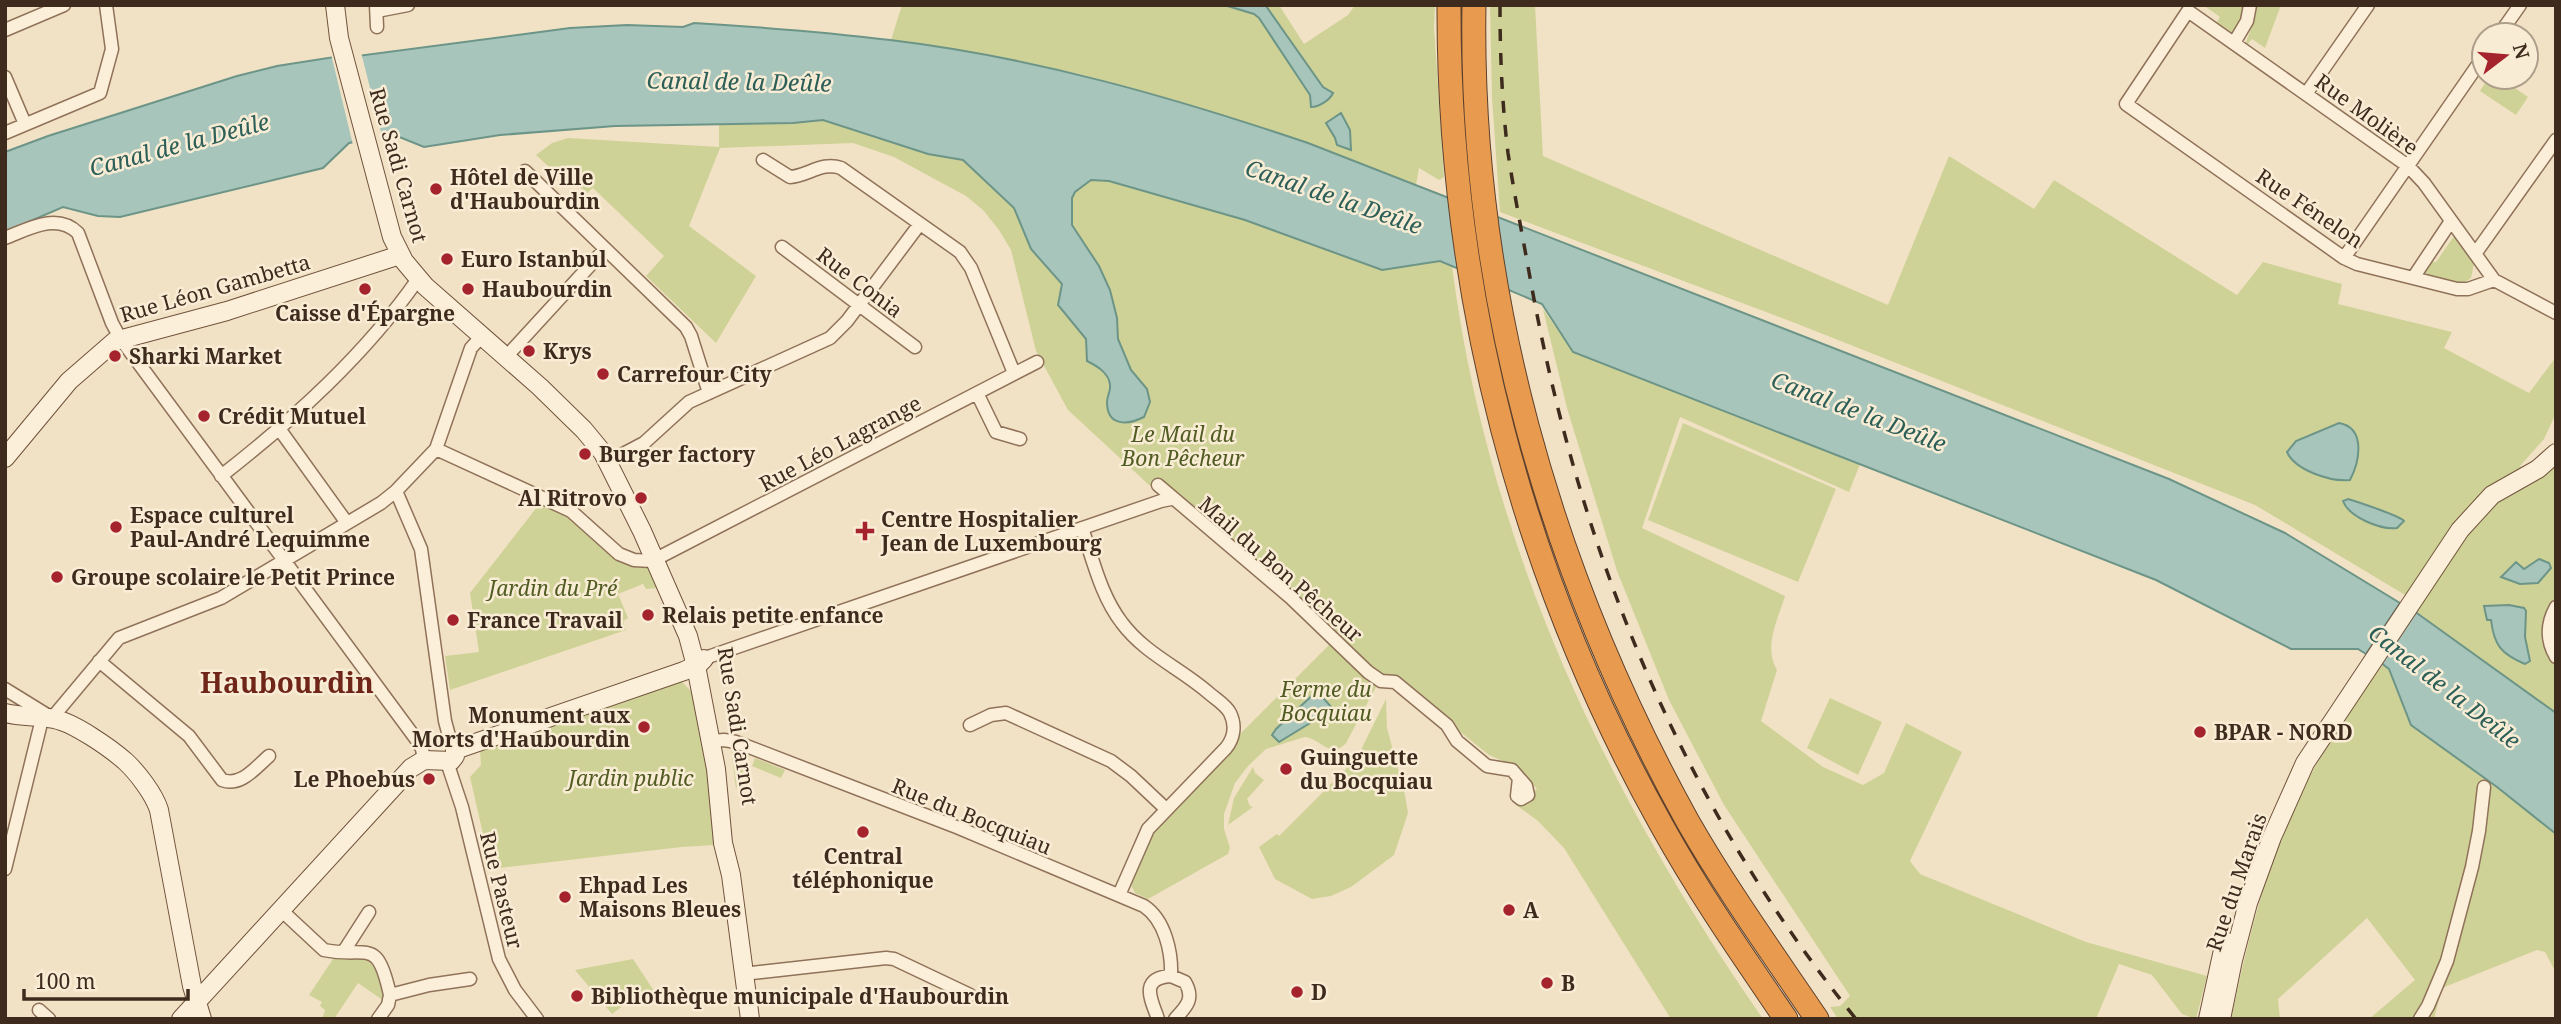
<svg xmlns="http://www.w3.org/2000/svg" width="2561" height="1024" font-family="'Noto Serif',serif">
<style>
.green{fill:#cfd297}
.water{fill:#a7c5ba;stroke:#6c9588;stroke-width:2}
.pier{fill:#f2e2c5}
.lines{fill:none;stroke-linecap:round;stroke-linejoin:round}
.street-casing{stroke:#8f7259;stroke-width:15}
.secondary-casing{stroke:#71533c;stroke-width:20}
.highway-casing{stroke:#5d402d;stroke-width:25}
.street{stroke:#fcefd9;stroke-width:12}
.secondary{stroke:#fcefd9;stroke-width:18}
.highway{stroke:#e89b4f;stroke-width:23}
.rail{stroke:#3e2b1e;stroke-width:3.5;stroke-dasharray:12 12;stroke-linecap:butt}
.poi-dot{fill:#a4232c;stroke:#f9ecd5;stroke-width:2.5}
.labels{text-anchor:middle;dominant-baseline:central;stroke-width:5;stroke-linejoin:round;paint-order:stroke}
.street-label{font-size:21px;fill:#3e2b1e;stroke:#f9ecd5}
.poi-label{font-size:21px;font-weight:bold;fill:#3e2b1e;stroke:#f9ecd5;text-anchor:start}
.park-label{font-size:21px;font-style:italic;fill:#515c23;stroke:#f9ecd5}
.water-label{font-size:23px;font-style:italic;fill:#2c5f58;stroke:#f9ecd5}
.district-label{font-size:28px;font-weight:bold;fill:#6f2619;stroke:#f9ecd5}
</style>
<rect width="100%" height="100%" fill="#f2e2c5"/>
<path class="green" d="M902,5H1224L1254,14L1259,18L1310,95L1333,93L1323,87L1265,5H1279L1304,44L1348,15L1355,5H1435L1434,27L1444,177L1439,180L1419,168L1416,185C1309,144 1202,105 1091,77C1025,61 958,51 891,40Z
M1490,5H1535L1543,156L1888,305L1949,156L2034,209L2054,180L2237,295L2263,262L2342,284L2338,304L2452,332L2444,348L2529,393L2556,357V413L2544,439L2520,466L2535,481L2556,467V713L2420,616L2414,611L2420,604L2255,505L1795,323L1500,212L1492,98Z
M2203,5H2245L2243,17L2236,31L2229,33L2216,23L2220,17Z
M2256,5H2281L2265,48L2252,39L2247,45L2246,42L2255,18Z
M2489,77H2499L2528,97L2516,115L2480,91Z
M823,120L928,154L963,160L1014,208L1031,249L1062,284L1058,305L1086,339L1087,361C1106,371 1113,379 1107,400L1147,389L1131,370L1118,339L1117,318L1110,290L1099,266L1072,225V198L1075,192L1091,180L1109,181L1245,220L1382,270L1440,261L1452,266C1488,544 1604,790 1763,1019H1671L1564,848L1538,821L1516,805L1537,789L1516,767L1489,755L1393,678L1376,675L1176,495L1149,485L1068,410L1036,351L1011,250L999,230L983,210L966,196L894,157L853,143L720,148L689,226L756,276L716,343L646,276L664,256L593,188L587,193L573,181L561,178L536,155L552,143L568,138L719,147V124L793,123Z
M2454,236L2474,264L2471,278L2462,284L2429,276L2424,271L2426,262H2436Z
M1543,309L1573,352L1860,464L1849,492L1680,417L1642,528L1785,596C1778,619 1763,647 1777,670L1761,721L1823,767L1863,785L1884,773L1906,723L1962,752L1910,861L1920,874L2086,942L2207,976L2196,1019L2182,1014L2152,975L2119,964L2096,1019H1838L1830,1007L1840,1006L1850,996L1724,805L1669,700L1617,571L1567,408Z
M1683,423L1836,489L1798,582L1648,520Z
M541,502L571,516L591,533L608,553L630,563L647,567L657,588L646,589L643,584L618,594L628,618L623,621L626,630L450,690L445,656L479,652L470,593Z
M1330,644L1377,685L1346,743C1331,760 1321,739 1305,737L1266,749L1248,766L1235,783L1224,814V829L1230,848L1228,854L1148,899L1135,893L1130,883L1151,832L1237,737Z
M2380,662L2389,668L2411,725L2497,787L2556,834V973L2545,952L2537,950L2442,988L2434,1019H2369L2415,980L2367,918L2278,999L2280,1019H2231C2246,949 2262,880 2291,814C2315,761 2349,711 2380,662Z
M681,681L692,692L704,747L715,845L682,847L491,869L470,777L481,765L480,751L639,697L637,691Z
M1830,698L1882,722L1858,775L1807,748Z
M1386,699L1387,728L1405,795L1408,813L1394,855L1351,887L1331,896L1312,899L1275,879L1259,847L1277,834L1279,836L1357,758Z
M731,748L750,755L736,789Z
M755,758L785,770L781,778L752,766Z
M1253,767L1255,773L1264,780L1247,799L1250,806L1253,807L1228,825L1234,798Z
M335,956C358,957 373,953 381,979C383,987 387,992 384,1001L358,983L334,1019H322L325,1010L320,1006L322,1002L309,995Z
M633,959L656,994L647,999L635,997L612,1014L575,970Z"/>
<path class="water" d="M1224,5L1266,6L1323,87L1333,93C1330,100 1319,107 1311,107L1310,95L1259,18L1254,14Z
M694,23C759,27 825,32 890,40C1033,57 1172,97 1308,143L2169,479L2285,533L2400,603L2366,654L2358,649H2291L2156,580L1573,352L1542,304L1440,261L1382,270L1245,220L1109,181L1091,180L1075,192L1072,198V225L1099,266L1110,290L1117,318L1118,339L1131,370L1147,389L1150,402L1144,417C1128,425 1107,427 1107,402C1107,396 1111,390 1110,385C1109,373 1097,366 1087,361L1086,339L1058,305L1062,284L1031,249L1014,208L963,160L928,154L823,120L793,123L615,126L500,135L424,147L392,134L349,143L323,168L120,217L98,216L63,207L5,232V152L48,136L237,76L277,66L334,57L335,59L570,28L627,25L683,27Z
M1341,113L1350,130L1351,150L1337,145L1335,138L1326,123Z
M2339,423C2367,428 2359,463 2350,480C2330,482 2295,470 2287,452L2296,441Z
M2348,499C2358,502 2400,516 2404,521L2397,528C2380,530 2349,517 2343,501Z
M2539,559L2549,563L2551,568L2538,583L2520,584L2501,577L2516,562L2524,569Z
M2509,605L2524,608L2526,611L2525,637L2530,661L2525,664C2501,654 2494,645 2491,620H2487L2484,606Z
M2414,611L2556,713V834L2497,787L2411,725L2389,669L2380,662Z
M1317,691L1333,709L1279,742L1272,735L1276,729Z"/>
<path class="pier" d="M361,52L383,140L353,145L331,54Z"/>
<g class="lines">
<defs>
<path id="street" d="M376,5L377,27
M377,11L408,5
M5,30L64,5
M2499,35L2520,5
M2234,43L2247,21L2250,5
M5,77L25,124
M2306,94L2368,5
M5,133L100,93L112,49L106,5
M763,160L790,177C808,176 822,161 841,168L960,252L971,268L1014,373
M525,171L686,327L691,336L709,393
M5,238C28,229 57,212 78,233L112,323L120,338L416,739L422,749L424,760
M782,247L915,347
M2475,254L2556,140
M2344,258L2484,56
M2413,278L2451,221
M2494,280L2468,289H2457L2357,264L2344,258L2126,104L2188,11L2408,166L2424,183L2494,280L2556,313
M506,357L605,249
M977,393L996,432L1020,439
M280,430L347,523
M436,449L571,511L619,554L634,560L652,561L1037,362
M608,462L644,443L689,402L830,338L847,321L919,225
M221,476C294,419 365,355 418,279
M1158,485L1291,598L1368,672L1381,681L1395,682L1447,725L1457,741L1487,766L1512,770L1526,786L1528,795L1521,799L1517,796L1519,778
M396,491L421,549L445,721L452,747
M1082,528C1093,560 1101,596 1122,623C1145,654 1182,669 1210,694C1217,700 1226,705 1230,713C1236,725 1234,738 1226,748L1148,829L1119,895
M2556,607C2547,623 2546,640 2556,657
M705,658L1161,501L1171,499
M99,661L189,736L222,780C241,787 255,768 269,756
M5,689L52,718L119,638L221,598L381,503L396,491L436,449L471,348L482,336
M970,725L991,715L1006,713L1111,761L1131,776L1166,809
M711,741L724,740L736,742L959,828L1144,906C1165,920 1172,952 1171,976
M447,762L462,807L499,959L515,990L537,1019
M5,869L42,719
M281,910L324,950C368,959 377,935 390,995
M344,951L369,912
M743,974L886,958L894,959L970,995
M39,1010L49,1019
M378,1019L388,1005L390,995L429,985L470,979
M1158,1019C1152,1001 1138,978 1171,976L1185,982C1195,999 1186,1007 1175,1019
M2420,1019L2428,1006L2447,961L2472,867L2479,831L2484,787"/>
<path id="secondary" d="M335,5L339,38L384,207L392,237L404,261L425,286L540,387L584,430L603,453L642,531L688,636L696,666L716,769L723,843L731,875L750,1019
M5,458L69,381L115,341L227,311L400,255
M5,713C22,717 38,716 54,719C73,722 110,748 125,761C137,772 154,794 159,810L192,986L202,1019
M455,750L684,671L699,664L704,659
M181,1019L411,768L424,760L451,761L455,756V750
M2208,1019L2225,941
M2221,1019L2233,960L2248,903L2272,837L2305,763L2460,530L2492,495L2538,469L2556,453"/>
<path id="highway" d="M1449,5C1448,292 1522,576 1662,826C1699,893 1743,956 1786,1019
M1474,5C1469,290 1550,573 1688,822C1727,890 1773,954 1817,1019"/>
</defs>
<use href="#street" class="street-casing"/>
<use href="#secondary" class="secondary-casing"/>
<use href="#highway" class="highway-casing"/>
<use href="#street" class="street"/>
<use href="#secondary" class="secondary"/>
<use href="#highway" class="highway"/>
<path class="rail" d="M1500,5C1500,55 1502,104 1508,153C1514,193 1522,233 1529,272C1578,548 1678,799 1856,1019"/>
</g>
<g class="poi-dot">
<circle cx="436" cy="189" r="7"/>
<circle cx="447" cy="259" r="7"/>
<circle cx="365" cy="289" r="7"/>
<circle cx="468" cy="289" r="7"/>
<circle cx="529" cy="351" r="7"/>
<circle cx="115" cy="356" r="7"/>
<circle cx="603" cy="374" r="7"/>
<circle cx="204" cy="416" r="7"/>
<circle cx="585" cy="454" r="7"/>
<circle cx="641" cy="498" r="7"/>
<circle cx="116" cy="527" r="7"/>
<path d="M861.5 520.5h7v7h7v7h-7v7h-7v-7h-7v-7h7z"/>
<circle cx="57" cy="577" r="7"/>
<circle cx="648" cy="615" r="7"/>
<circle cx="453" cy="620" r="7"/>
<circle cx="644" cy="727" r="7"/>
<circle cx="2200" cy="732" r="7"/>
<circle cx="1286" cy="769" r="7"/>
<circle cx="429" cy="779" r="7"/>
<circle cx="863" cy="832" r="7"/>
<circle cx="565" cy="897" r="7"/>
<circle cx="1509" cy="910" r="7"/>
<circle cx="1547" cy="983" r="7"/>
<circle cx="1297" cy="992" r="7"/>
<circle cx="577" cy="996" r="7"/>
</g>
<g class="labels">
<g class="street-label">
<text transform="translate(2367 114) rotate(36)">Rue Molière</text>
<text transform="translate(399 165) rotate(74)">Rue Sadi Carnot</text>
<text transform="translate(2310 208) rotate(34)">Rue Fénelon</text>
<text transform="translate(860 282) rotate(37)">Rue Conia</text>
<text transform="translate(215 288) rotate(-16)">Rue Léon Gambetta</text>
<text transform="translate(840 443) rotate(-28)">Rue Léo Lagrange</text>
<text transform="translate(1281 569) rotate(41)">Mail du Bon Pêcheur</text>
<text transform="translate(738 726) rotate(81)">Rue Sadi Carnot</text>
<text transform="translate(972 816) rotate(22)">Rue du Bocquiau</text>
<text transform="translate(2236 882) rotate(-71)">Rue du Marais</text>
<text transform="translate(502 890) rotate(76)">Rue Pasteur</text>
</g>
<g class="poi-label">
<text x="450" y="177">Hôtel de Ville<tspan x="450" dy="24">d'Haubourdin</tspan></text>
<text x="461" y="259">Euro Istanbul</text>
<text x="482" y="289">Haubourdin</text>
<text x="365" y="313" text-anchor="middle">Caisse d'Épargne</text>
<text x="543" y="351">Krys</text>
<text x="129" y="356">Sharki Market</text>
<text x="617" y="374">Carrefour City</text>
<text x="218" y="416">Crédit Mutuel</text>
<text x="599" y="454">Burger factory</text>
<text x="627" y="498" text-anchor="end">Al Ritrovo</text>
<text x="130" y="515">Espace culturel<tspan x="130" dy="24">Paul-André Lequimme</tspan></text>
<text x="881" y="519">Centre Hospitalier<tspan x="881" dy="24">Jean de Luxembourg</tspan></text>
<text x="71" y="577">Groupe scolaire le Petit Prince</text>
<text x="662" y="615">Relais petite enfance</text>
<text x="467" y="620">France Travail</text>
<text x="630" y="715" text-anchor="end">Monument aux<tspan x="630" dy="24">Morts d'Haubourdin</tspan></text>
<text x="2214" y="732">BPAR - NORD</text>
<text x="1300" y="757">Guinguette<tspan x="1300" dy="24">du Bocquiau</tspan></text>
<text x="415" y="779" text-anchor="end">Le Phoebus</text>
<text x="863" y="856" text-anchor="middle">Central<tspan x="863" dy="24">téléphonique</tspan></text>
<text x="579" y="885">Ehpad Les<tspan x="579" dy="24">Maisons Bleues</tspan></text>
<text x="1523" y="910">A</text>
<text x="1561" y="983">B</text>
<text x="1311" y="992">D</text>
<text x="591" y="996">Bibliothèque municipale d'Haubourdin</text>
</g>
<g class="park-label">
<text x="1183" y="434">Le Mail du<tspan x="1183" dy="24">Bon Pêcheur</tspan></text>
<text x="553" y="588">Jardin du Pré</text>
<text x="1326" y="689">Ferme du<tspan x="1326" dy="24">Bocquiau</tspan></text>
<text x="631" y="778">Jardin public</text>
</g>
<g class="water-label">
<text transform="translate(739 81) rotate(1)">Canal de la Deûle</text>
<text transform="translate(179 144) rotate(-15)">Canal de la Deûle</text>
<text transform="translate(1334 196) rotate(19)">Canal de la Deûle</text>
<text transform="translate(1859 411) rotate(21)">Canal de la Deûle</text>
<text transform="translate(2445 686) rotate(38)">Canal de la Deûle</text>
</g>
<g class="district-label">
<text x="287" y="682">Haubourdin</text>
</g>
</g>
<rect width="2561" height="1024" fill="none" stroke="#3e2b1e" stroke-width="14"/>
<g transform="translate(2505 56) rotate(74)"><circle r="33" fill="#f9ecd5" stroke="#ae9f8c" stroke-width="2"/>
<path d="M0-5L12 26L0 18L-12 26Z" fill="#a4232c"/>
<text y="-10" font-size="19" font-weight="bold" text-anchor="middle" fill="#3e2b1e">N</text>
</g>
<path d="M24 989v10h164v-10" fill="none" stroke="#3e2b1e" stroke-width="3.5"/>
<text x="35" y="989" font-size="21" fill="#3e2b1e" stroke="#f9ecd5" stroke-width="5" paint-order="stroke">100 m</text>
</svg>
